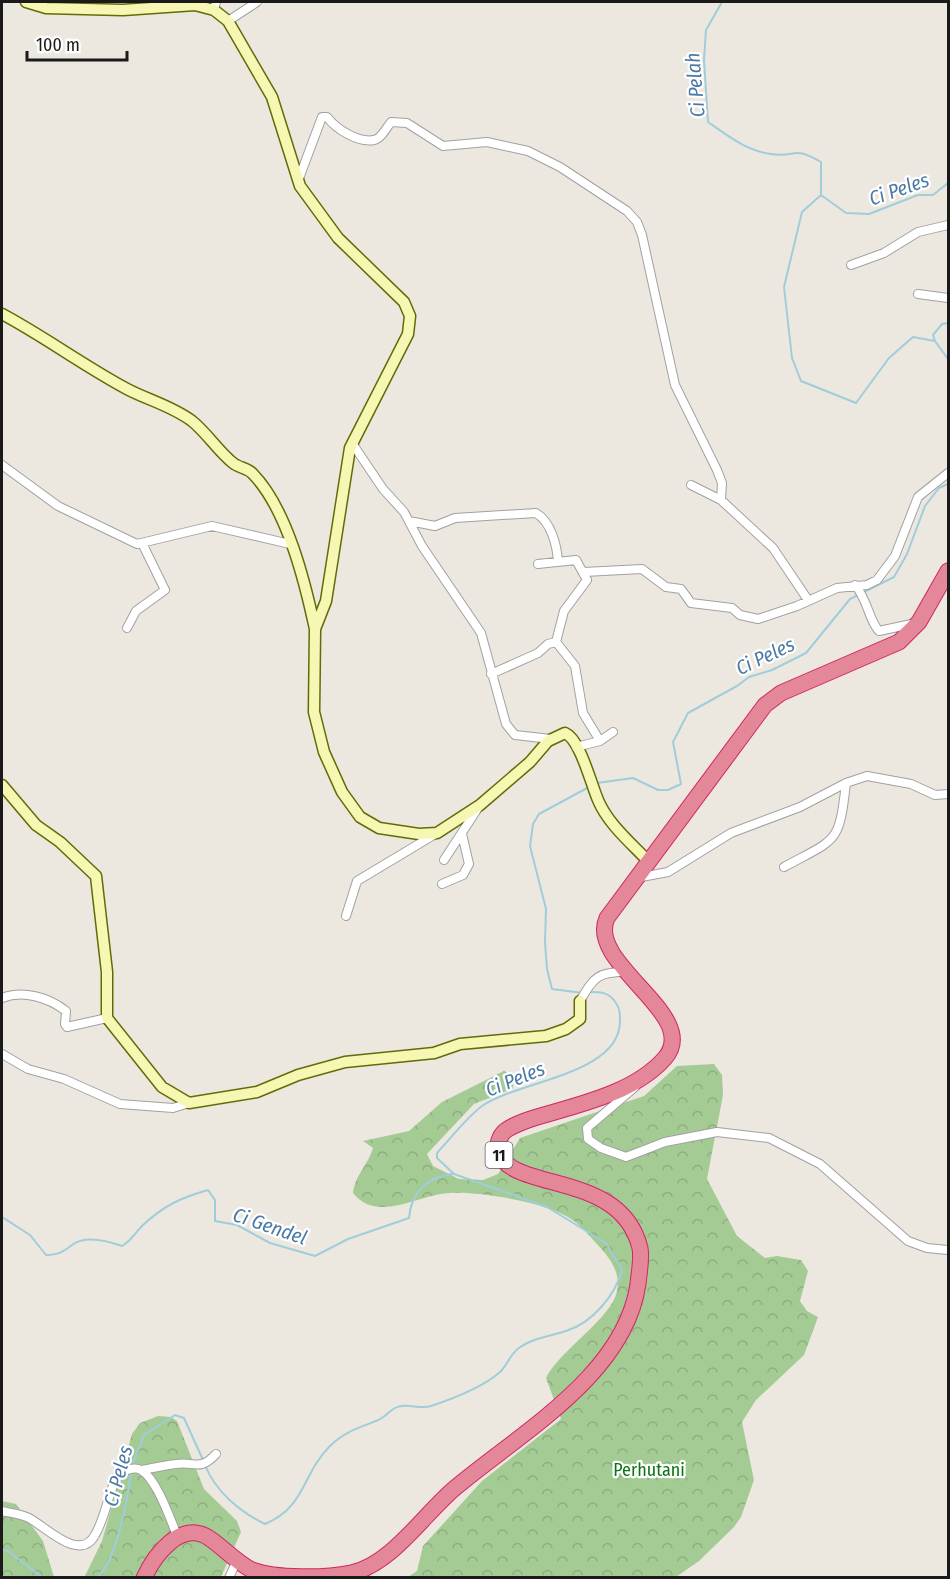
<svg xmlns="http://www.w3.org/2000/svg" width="950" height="1579" font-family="'Fira Sans Condensed',sans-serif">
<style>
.forest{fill:url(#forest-crowns)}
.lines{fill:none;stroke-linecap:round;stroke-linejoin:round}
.stream{stroke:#a0cdda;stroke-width:2}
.street-casing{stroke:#a1a1a1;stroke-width:10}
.secondary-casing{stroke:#626c07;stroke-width:13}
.highway-casing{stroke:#d12662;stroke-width:17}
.street{stroke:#fff;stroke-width:8}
.secondary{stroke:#f5f7b2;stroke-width:10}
.highway{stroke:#e38799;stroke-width:15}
.labels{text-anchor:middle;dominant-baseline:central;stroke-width:4.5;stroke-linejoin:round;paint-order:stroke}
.shield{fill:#fff;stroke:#5f5f5f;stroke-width:1.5}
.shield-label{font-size:16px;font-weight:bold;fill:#1a1a1a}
.park-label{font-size:18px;fill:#0d7415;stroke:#fff}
.water-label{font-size:20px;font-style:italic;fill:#4a79a7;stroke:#fff}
</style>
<defs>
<pattern id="forest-crowns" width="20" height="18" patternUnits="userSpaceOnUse" patternTransform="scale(1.5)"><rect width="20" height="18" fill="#a5cb95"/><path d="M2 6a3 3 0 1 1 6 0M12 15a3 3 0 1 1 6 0" fill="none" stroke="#8dae80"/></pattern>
</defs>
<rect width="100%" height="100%" fill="#ece8e0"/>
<path class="forest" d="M714,1064L722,1075L723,1095L707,1179L737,1236L765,1258L777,1256L801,1260L808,1271L800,1301L807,1311L818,1317L804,1355L756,1400L742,1422L754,1480L741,1517L734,1527L699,1561L676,1577H408L417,1571L423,1546L482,1481L561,1419L546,1378C559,1351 612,1318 617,1291C621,1271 609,1257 596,1243C587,1233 578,1222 566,1216C541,1202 479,1191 450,1193C419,1194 377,1224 353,1193C355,1175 368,1165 373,1148L363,1141L409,1131L442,1102L504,1071L516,1077L512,1089L474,1104L427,1154L433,1166L459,1179L483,1180L498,1174L520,1138L644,1096L677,1066Z
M158,1416L171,1417L177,1421L204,1489L237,1521L241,1532L221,1577L84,1578L102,1541L132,1434L140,1423Z
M2,1501L16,1504L43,1541L54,1577H2Z"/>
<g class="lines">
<path class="stream" d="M722,2L706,30L704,60L708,122C728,136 747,151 771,154C797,158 792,145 821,162V195
M948,65V84
M948,183L933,195H918L869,214L846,213L821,195L802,212L784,287L792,358L801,381L856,403L889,358L913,337L935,341L948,359
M935,341L933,335L942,324L948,323
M597,783L633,778L658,790H668L681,784L673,742L688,713L737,686L749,677L772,670L806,653L850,599L894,577L907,554L925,506L939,488L948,484
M583,993L552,989L547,969L545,942L546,909L530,846L533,824L539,814L589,787
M2,1217L30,1235L46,1255C58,1255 63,1252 72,1245C85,1235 108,1241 122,1246C133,1239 134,1234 142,1226C163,1206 180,1198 208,1190L215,1200V1221L237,1225L270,1243L315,1256L348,1239L409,1218C411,1193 426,1177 452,1174
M205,1465C215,1491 240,1512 265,1524C305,1508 302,1474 330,1446C344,1432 358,1428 376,1421C384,1418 388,1412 395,1408C405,1402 420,1410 431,1406C452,1399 482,1388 500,1372C507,1366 510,1354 519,1348C532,1338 551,1336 566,1331C592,1323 615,1296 622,1270L606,1243L547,1207L454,1174L437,1158V1153C451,1138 466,1118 482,1106C517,1081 620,1075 620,1021C620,1014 620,1009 616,1003C609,992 601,992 589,992
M132,1466L144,1435L175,1415L184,1418L203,1460
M2,1550L8,1551L43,1578
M96,1578C116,1565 128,1496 131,1472"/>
<defs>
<path id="street" d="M214,10L216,2
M228,21L257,2
M298,181L322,117H327C336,129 358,143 374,140C381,139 387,127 391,122L407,123L443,146L487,142L528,151L560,167L627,211L637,222L642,235L675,385L717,470L722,483L721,500
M851,265L884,253L918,232L948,225
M918,294L948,298
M352,443L383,489L404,512L422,546L481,633L506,724L515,735L551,739
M2,465L58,506L137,544L212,526L290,544
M691,485L721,500L773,548L808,600
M409,521L435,526L455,518L536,513C551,522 557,545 558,562
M584,572L642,569L666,587L681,589L691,603L732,608L740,615L758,619L797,606L837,588L867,585L877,580L895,556L918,497L948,473
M855,585C868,600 869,621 879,631L916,623
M127,628L136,611L165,590L142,543
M556,642L575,666L583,713L600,741
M491,674L538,653L548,644L556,642L564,611L587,580L576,560L538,564
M576,747L600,741L613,732
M444,860L478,808
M784,867C837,838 839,845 846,783
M636,878L668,872L731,833L800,807L846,783L867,776L911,784L935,795L948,794
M442,884L463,875L469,864L462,834
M346,916L357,881L437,833
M2,998C23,990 48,997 66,1011L65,1024L67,1027L107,1018
M580,1001C596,974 597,974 628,971
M2,1054L28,1069L64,1079L120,1104L173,1108L189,1103
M635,1087L587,1128L588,1139L601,1148L626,1157L665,1142L717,1132L769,1138L820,1164L908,1241L927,1248L948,1250
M142,1470C154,1468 165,1465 176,1464C195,1461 199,1472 216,1454
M2,1511C10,1513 21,1514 29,1518C46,1527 80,1563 95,1535C106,1516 108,1493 118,1474C124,1471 134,1466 141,1470C157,1479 171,1521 178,1538
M229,1578L237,1560"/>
<path id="secondary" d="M26,2L46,8L123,10L195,5L214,10L228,21L272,97L300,186L338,238L404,302L410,316L408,334L350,448L326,601L315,629L314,712L324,752L342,792L360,817L379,828L419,834L437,833L480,805L530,762L548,741L565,733C580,739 591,784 598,800C608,824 631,843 649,862
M2,314C45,337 84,366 127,389C148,400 172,406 192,421C207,433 218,451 233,463C239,468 248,468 253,474C287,509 305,582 315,629
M2,785L36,825L60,842L96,876L107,972V1018L162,1087L189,1103L257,1092L298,1075L345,1062L434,1053L460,1044L546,1036L566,1029L580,1019V1001"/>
<path id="highway" d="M144,1578C154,1556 181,1519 209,1538C224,1548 236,1562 252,1570C275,1579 327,1578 351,1573C391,1565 424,1514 455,1488C520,1433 625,1375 638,1284C639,1273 642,1259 640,1248C621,1170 513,1193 498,1152C497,1145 499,1136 505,1131C517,1122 537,1117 551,1113C590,1102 638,1089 665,1058C702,1015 586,964 607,918L765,705L781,693L899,642L919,622L948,571"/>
</defs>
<use href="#street" class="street-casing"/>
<use href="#secondary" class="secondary-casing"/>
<use href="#highway" class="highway-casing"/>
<use href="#street" class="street"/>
<use href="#secondary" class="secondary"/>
<use href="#highway" class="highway"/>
</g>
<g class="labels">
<rect class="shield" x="485.5" y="1142" width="27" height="26" rx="4.5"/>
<g class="shield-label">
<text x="499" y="1155">11</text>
</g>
<g class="park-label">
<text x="649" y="1470">Perhutani</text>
</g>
<g class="water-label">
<text transform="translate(695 85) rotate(-95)">Ci Pelah</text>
<text transform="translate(899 189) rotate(-19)">Ci Peles</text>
<text transform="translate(765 656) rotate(-25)">Ci Peles</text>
<text transform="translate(515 1079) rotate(-22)">Ci Peles</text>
<text transform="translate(270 1226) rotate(19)">Ci Gendel</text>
<text transform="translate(118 1476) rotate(-75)">Ci Peles</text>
</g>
</g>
<rect width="950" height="1579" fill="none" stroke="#1a1a1a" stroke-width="6"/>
<path d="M27 51v9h100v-9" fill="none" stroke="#1a1a1a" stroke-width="3"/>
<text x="36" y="51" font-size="18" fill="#1a1a1a" stroke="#ffffff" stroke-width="4.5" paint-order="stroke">100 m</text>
</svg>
